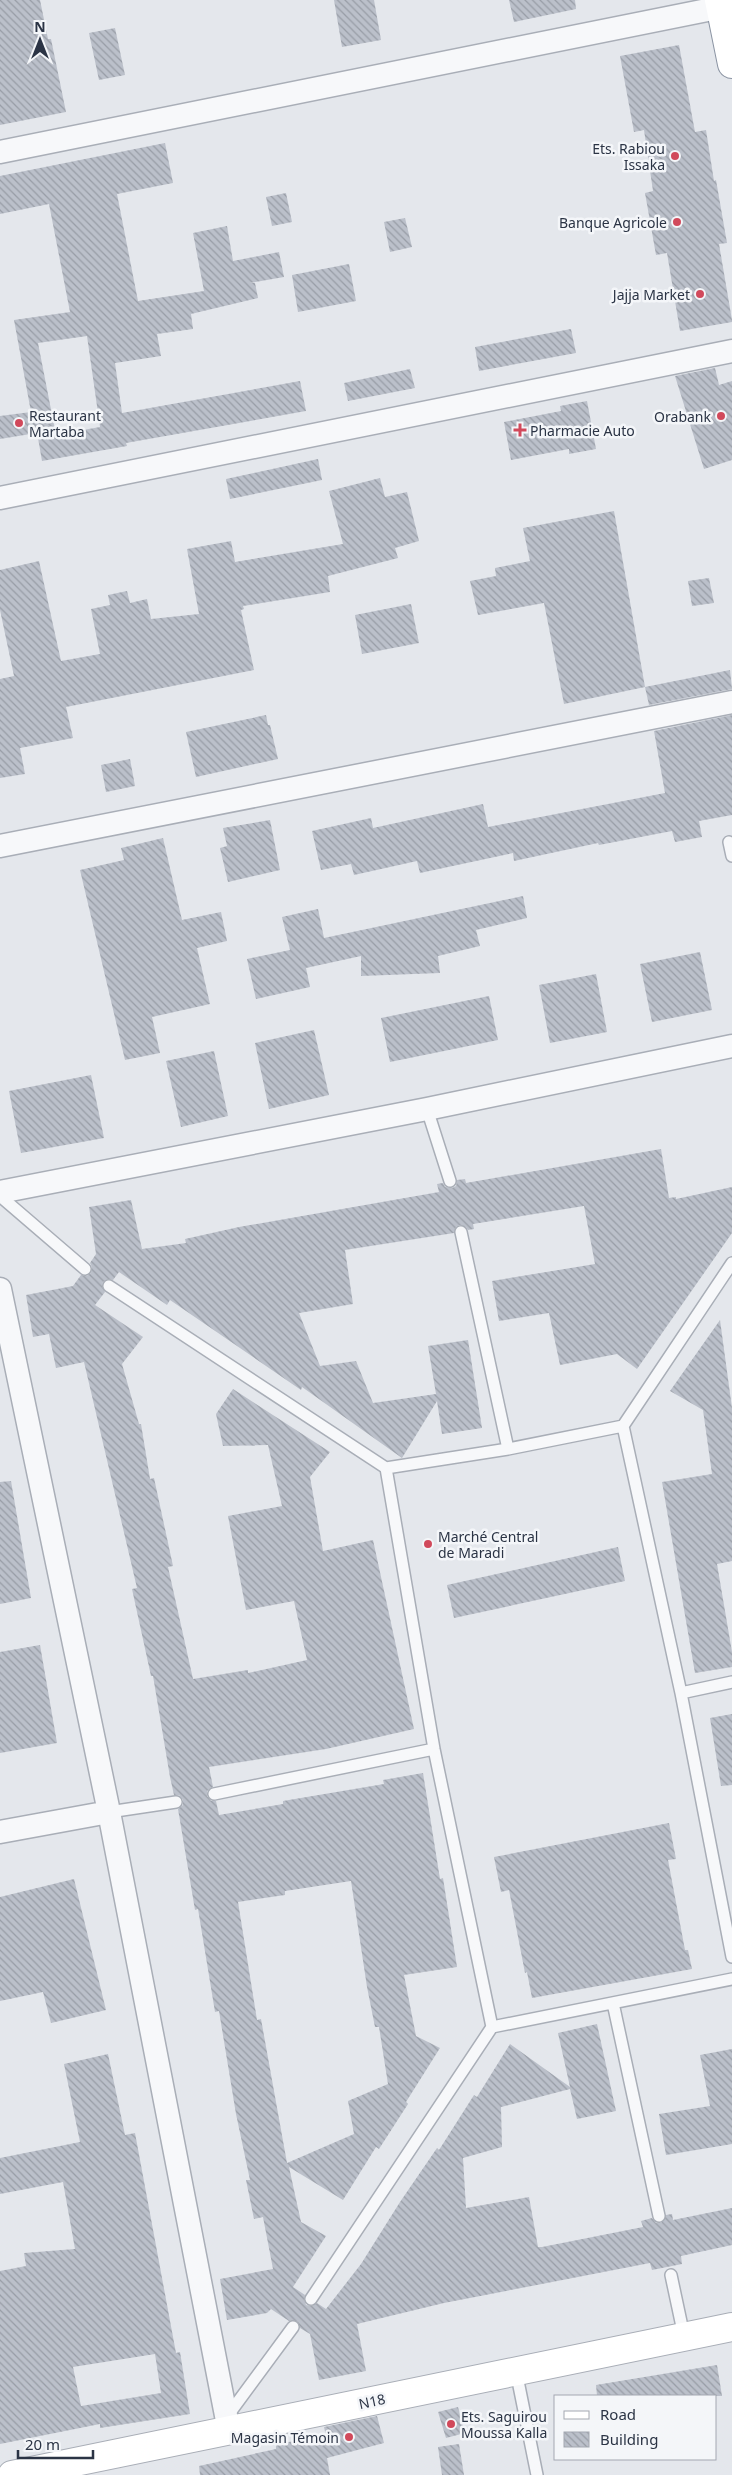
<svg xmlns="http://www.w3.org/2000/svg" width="732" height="2475" font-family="'Noto Sans',sans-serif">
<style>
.building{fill:url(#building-back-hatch);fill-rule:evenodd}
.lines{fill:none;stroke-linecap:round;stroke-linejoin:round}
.service-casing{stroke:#a9aeb7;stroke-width:14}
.minor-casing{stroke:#a9aeb7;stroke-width:25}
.secondary-casing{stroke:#a9aeb7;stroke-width:30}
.trunk-casing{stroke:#8b94a3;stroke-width:30}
.service{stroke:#f7f8fa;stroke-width:11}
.minor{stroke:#f7f8fa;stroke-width:22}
.secondary{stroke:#fff;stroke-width:28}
.trunk{stroke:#fff;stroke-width:28}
.poi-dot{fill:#d1495b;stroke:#f4f6f9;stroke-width:2}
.labels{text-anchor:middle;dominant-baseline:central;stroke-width:5;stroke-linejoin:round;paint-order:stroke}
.poi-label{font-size:14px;fill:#2b3445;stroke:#f4f6f9;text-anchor:end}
.street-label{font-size:14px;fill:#2b3445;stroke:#f4f6f9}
</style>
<defs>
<pattern id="building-back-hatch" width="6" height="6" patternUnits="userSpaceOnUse" patternTransform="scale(1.25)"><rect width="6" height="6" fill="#bbc0ca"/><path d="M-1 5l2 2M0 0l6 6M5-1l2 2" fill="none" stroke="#989da6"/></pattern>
</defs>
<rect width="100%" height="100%" fill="#e4e7ec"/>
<path class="building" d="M0,0H40L48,39H51L66,112L0,125Z
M334,0H374L381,40L342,47Z
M509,0H575L576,9L514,22Z
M115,28L125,75L99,80L89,33Z
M679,45L695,132L706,130L714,181L716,180L727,243L719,244L732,320V322L680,331L667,253L656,255L645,193L653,191L644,130L634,132L620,56Z
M165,143L173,183L117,194L138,301L204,291L193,233L227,226L233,261L279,252L284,277L250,283H255L258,298L191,314L193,329L157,334L161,356L115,363L122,413L300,381L306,411L126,443L127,446L42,461L38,438L100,427L87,336L38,343L55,430L0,439V416L31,412L14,320L70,312L49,204L0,214V176Z
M286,193L292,222L272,226L266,197Z
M405,218L412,247L390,252L384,222Z
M349,264L356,301L298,312L292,275Z
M571,329L576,353L479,371L475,347Z
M715,368L719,385L732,381V460L704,469L675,376Z
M410,369L415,388L348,401L344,383Z
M587,401L596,449L569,454V449L511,460L504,422L561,411L560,406Z
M318,459L322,480L230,499L226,479Z
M380,478L385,497L407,492L419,541L395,548L398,558L328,576L330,592L243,606L244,609L241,610L254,670L66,707L73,738L20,748L25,774L0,778V679L14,676L0,610V570L39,561L61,661L100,654L91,609L110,605L108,595L127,591L130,603L147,599L151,619L199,614L187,549L231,541L235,562L343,544L329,491Z
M614,511L645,687L564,704L544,603L478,615L470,581L496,576L495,568L530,561L523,528Z
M709,578L714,603L692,606L688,581Z
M411,604L419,643L362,654L355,615Z
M730,670L732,689L649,705L645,687Z
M266,715L268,725H270L278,759L196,777L186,732Z
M732,715V815L699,821L702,837L675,842L672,831L599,845L598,843L514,861L513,853L420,873L417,861L354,875L351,864L321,870L312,831L371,818L373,828L483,804L488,827L665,793L654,731Z
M130,759L135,786L106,792L101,765Z
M270,820L280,870L228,882L220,848L227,846L223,828Z
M163,838L182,920L221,912L227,941L197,948L210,1004L152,1017L160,1053L125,1060L80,870L124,860L121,848Z
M523,896L527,918L476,930L480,946L438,956L440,973L361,976V956L306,968L310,987L256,999L247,959L290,950L282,917L318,909L324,938Z
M700,952L712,1010L652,1022L640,964Z
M596,974L607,1032L550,1043L539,985Z
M489,996L498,1040L390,1062L381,1018Z
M314,1030L329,1095L269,1109L255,1043Z
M214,1051L228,1116L181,1127L166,1061Z
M91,1075L104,1138L21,1153L9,1091Z
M661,1149L669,1198L676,1197V1199L732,1187V1233L637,1369L617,1354L560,1365L549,1313L499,1321L492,1281L595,1264L584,1206L473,1224L474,1229L468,1230L466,1227L460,1225L456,1227L454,1233L345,1250L353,1304L299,1313L320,1366L356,1361L373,1403L436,1394L428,1346L468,1340L482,1428L442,1434L437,1401L402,1458L302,1387L301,1390L170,1300L167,1305L119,1272L113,1280L109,1279L103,1282L102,1286L105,1292L95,1305L143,1337L122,1364L139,1424H141L150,1479L154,1478L173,1566L168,1567L193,1679L248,1670V1673L307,1660L294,1601L246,1610L228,1516L282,1506L268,1445L223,1446L216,1414L233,1389L330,1452L310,1477L323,1551L373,1540L414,1729L326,1749L209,1767L213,1787L207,1791V1796L211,1801H216L219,1815L283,1804V1801L384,1784L383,1780L423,1773L440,1879L443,1878L457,1967L404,1975L416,2036L440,2048L406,2102L408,2104L379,2149L376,2147L343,2200L289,2167L301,2222L326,2236L293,2287L305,2295L304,2299L306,2305L311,2306L317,2303L326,2309L361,2264L400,2202L437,2148L439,2150L474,2095L477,2097L510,2044L570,2087L558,2033L597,2024L616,2111L577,2119L570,2089L501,2107L502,2147L463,2158L466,2208L529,2197L538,2247H542L643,2227L641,2221L652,2218L656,2223H661L666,2215L672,2214L673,2220L732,2208V2245L681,2256L682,2264L652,2270L650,2263L444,2303L357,2324L366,2371L319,2380L310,2334L300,2328L297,2321H289L271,2309L267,2313L227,2320L220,2279L273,2269L263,2217L254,2219L246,2180H250L236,2114L219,2011L215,2012L198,1909L195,1910L178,1809L183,1805V1800L179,1795H174L170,1777L153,1676H151L132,1589L137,1588L84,1362L56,1368L49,1334L33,1337L26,1295L73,1286L81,1275L87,1276L91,1273L92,1267L90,1263L96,1254L89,1207L131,1200L142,1249L186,1243L185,1239L239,1227L439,1192L437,1184L443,1183L445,1187L452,1188L456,1186L457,1180L465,1179L466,1183ZM351,1881L367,1987L375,2027H379L388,2084L348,2101L354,2134L287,2163L261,2019L257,2020L238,1902L285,1895V1891Z
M720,1320L732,1408V1561L717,1564L732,1652V1667L695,1673L662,1482L712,1474L703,1410L670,1391Z
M11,1481L31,1598L0,1604V1482Z
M618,1547L625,1581L454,1618L447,1585Z
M40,1645L57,1743L0,1753V1652Z
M732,1714V1785L721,1786L710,1718Z
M669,1823L676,1859L668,1860L685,1950H688L692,1969L532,1998L527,1972L525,1973L509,1890L501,1892L494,1857Z
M74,1879L106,2010L51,2023L43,1992L0,2001V1897Z
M732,2049V2144L666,2155L659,2114L710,2106L700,2055Z
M108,2054L125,2135L135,2133L176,2353L180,2352L190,2414L100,2428V2424L0,2444V2271L26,2266L24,2253L75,2249L63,2182L0,2194V2158L80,2142L64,2064ZM155,2354L161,2393L81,2406L73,2367Z
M717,2365L722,2396H597L596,2385Z
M458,2407L465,2433L446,2438L438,2412Z
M377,2416L384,2443L327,2458L330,2475H200L199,2466L276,2449V2444L326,2436L324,2427Z
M459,2444L464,2475H442L438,2447Z"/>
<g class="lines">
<defs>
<path id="service" d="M729,842L732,856
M427,1109L450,1181
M0,1196L85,1269
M461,1232L508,1449
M109,1286L386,1468L508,1449L623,1426L681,1693L732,1957
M623,1426L732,1263
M386,1468L434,1749L492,2027L732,1979
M681,1693L732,1682
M214,1794L434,1749
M109,1812L176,1802
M613,2003L659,2216
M671,2275L684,2336
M311,2299L492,2027
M516,2371L537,2475
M226,2418L293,2327"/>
<path id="minor" d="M0,152L732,5
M0,498L732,351
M0,846L732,702
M0,1192L427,1109L732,1046
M0,1289L109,1812L229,2431
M0,1832L109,1812"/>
<path id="secondary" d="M12,2475L732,2327"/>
<path id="trunk" d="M719,0L732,64"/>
</defs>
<use href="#service" class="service-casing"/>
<use href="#minor" class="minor-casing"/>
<use href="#secondary" class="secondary-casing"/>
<use href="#trunk" class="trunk-casing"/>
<use href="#service" class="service"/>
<use href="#minor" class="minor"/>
<use href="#secondary" class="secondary"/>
<use href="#trunk" class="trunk"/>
</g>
<g class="poi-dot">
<circle cx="675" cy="156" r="5"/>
<circle cx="677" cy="222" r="5"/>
<circle cx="700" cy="294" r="5"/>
<circle cx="721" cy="416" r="5"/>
<circle cx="19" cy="423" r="5"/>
<path d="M517.5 422.5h5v5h5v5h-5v5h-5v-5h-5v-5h5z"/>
<circle cx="428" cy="1544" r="5"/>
<circle cx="451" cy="2424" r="5"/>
<circle cx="349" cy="2437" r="5"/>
</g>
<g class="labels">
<g class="poi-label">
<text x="665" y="148">Ets. Rabiou<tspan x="665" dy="16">Issaka</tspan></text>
<text x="667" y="222">Banque Agricole</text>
<text x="690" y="294">Jajja Market</text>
<text x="29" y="415" text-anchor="start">Restaurant<tspan x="29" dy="16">Martaba</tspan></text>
<text x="711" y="416">Orabank</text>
<text x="530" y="430" text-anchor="start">Pharmacie Auto</text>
<text x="438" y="1536" text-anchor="start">Marché Central<tspan x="438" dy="16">de Maradi</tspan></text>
<text x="461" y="2416" text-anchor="start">Ets. Saguirou<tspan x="461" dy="16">Moussa Kalla</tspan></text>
<text x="339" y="2437">Magasin Témoin</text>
</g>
<g class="street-label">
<text transform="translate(372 2401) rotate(-12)">N18</text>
</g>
</g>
<rect x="554" y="2395" width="162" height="65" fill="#f4f6f9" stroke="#a4a8b1"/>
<rect x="564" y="2411" width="25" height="8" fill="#ffffff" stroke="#a4a8b1"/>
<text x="600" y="2420" font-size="15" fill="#2b3445">Road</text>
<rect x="564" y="2432" width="25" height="15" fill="url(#building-back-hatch)" stroke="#a4a8b1"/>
<text x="600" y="2445" font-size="15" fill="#2b3445">Building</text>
<g transform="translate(40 40)" stroke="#f4f6f9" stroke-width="4" paint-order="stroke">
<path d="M0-4L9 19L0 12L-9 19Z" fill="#2b3445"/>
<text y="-8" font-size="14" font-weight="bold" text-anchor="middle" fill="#2b3445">N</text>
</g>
<path d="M18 2450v8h75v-8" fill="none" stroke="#2b3445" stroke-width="2.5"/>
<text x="25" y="2450" font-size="15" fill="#2b3445" stroke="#f4f6f9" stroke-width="4" paint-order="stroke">20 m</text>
</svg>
